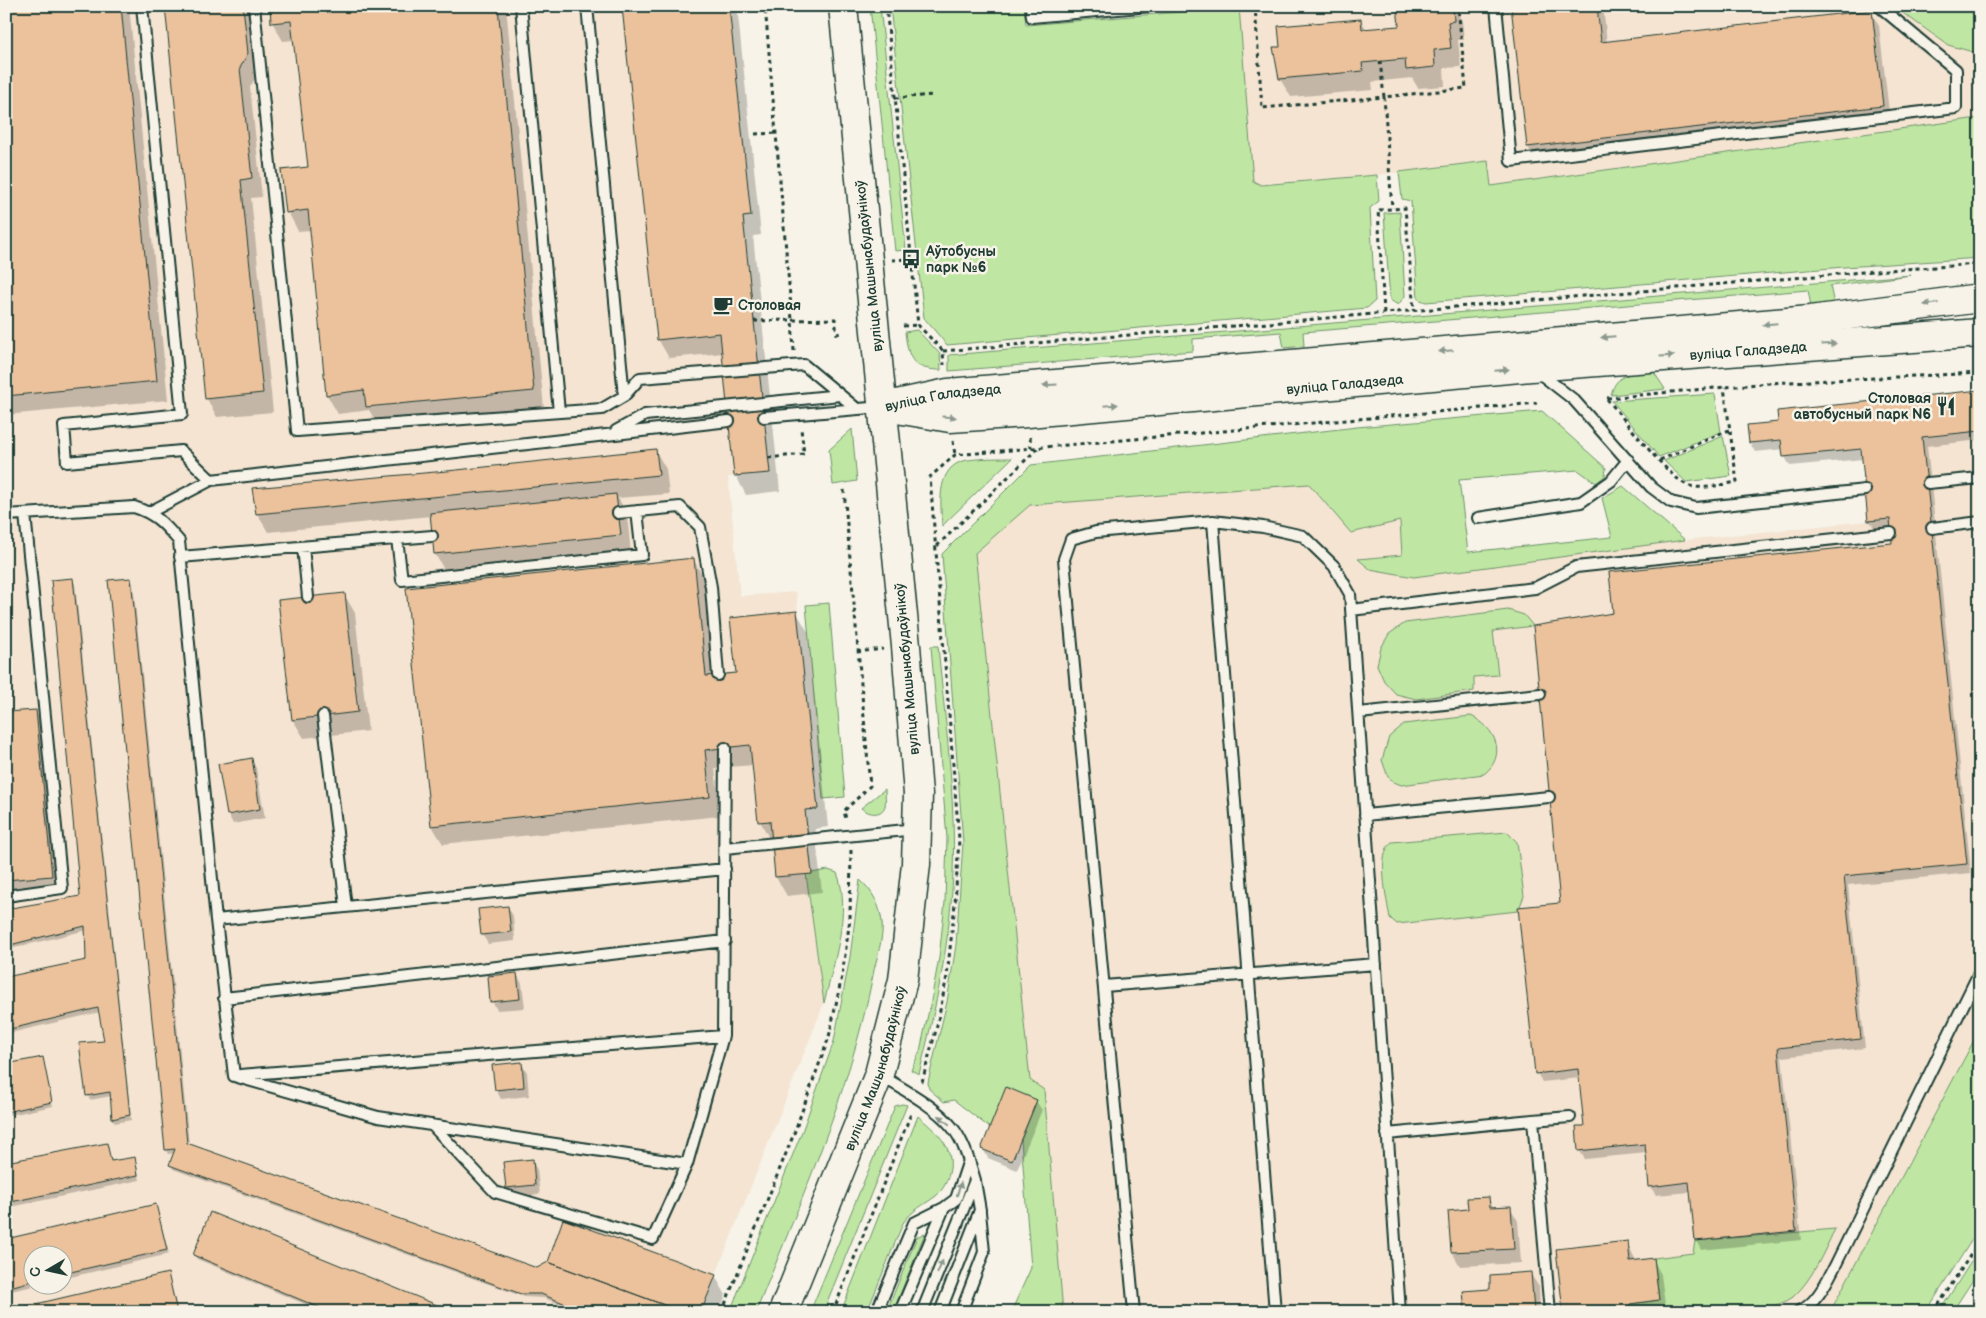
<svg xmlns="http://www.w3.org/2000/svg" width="1986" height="1318" font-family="'Balsamiq Sans',sans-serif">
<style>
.built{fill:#f4e4d1;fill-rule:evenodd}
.green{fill:#bfe7a3;stroke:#6f926c}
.shadow{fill:#0003}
.building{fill:#ecc29c;stroke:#1f3d34}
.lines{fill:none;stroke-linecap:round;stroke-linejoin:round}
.lane-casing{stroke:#1f3d34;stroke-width:14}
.secondary-casing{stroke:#1f3d34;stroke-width:31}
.path{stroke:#1f3d34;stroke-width:3;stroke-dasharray:4 4;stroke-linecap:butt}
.lane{stroke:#f7f3e8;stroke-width:10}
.secondary{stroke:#f7f3e8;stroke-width:28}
.oneway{fill:#8b988e}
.labels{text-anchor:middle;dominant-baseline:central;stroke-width:5;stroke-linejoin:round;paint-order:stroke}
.poi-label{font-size:14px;font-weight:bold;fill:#1f3d34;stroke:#f7f3e8;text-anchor:start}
.street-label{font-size:14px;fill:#1f3d34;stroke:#f7f3e8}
</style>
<rect width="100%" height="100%" fill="#f7f3e8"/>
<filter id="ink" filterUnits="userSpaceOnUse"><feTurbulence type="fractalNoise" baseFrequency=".02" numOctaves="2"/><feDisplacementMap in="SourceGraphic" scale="10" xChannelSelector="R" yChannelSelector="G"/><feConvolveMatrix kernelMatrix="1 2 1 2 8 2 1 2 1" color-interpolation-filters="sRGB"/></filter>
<g filter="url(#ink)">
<path class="built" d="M6,6H729L751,216L743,218L770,473L728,477L740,596L796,592L818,809L805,810L806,875L824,1003L701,1312H6ZM32,1256H62V1286H32Z
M1239,6H1893L1948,45L1974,52L1978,118L1491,186L1488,161L1377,175L1253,185Z
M1980,390V1074L1854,1312H1056L1021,1140L1012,1161L981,1149L1006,1087L959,550L1025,483L1359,460L1468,552L1612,537L1672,528L1685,540L1868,521L1861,449L1783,457L1781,440L1749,443L1747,425L1778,422L1777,411Z"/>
<path class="green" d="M870,6H880L906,250L895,251Z
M890,6H1024L1026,25L1239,7L1253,181L1261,185L1377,175L1379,201L1370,208L1375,301L1367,308L947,345L924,318Z
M1893,6H1980V258L1844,267L1426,302L1418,299L1411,201L1402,199L1399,172L1488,161L1491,186L1978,118L1973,52L1948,45Z
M1400,212L1405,296L1398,305L1390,300L1384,213Z
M1911,275L1830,286L1834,304L1811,306L1808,290L1303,332L1304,346L1284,348L1281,332L1193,339V351L949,371V355Z
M917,330L940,354L941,370C912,370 908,358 905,332Z
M1653,371L1665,389L1611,395C1616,372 1634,373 1653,371Z
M1715,394L1721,432L1659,457L1612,401Z
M1542,411L1606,468L1605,476L1596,483L1578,470L1459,480L1468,552L1612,537L1602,498L1623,486L1685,540L1414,577L1370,569L1358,559L1402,555L1400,521L1351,533L1309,484L1030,505L975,553L1030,1080L1044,1090L1063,1312H1011L1031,1268L1021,1140L1037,1100L1006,1088L990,1128L954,1100L944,1102L929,1089L928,1082L947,1002L956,945L963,843L942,554L1031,465L1357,427Z
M852,429L857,481L833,485L829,450Z
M1723,436L1731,476L1686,482L1664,461Z
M1012,458L942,526C941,506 936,472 960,462C969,458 1000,458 1012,458Z
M829,603L845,797L823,799L806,605Z
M1508,610L1524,615L1533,626L1493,631L1498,675L1474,677V691L1416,699L1396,694L1384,681L1377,665L1381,648L1389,634L1405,623Z
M931,646H938C945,721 956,797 953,873C950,942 936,1008 919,1074L911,1070L920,1051L931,1001L939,958L945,902L947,838Z
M1471,716C1495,727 1508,755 1484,774L1401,785L1394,782L1388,777L1382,760L1389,737L1404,724Z
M885,789C885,794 886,802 885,806C881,817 868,814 861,808Z
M1507,832L1517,842L1524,896L1518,911L1397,924L1390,918C1387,901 1376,853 1392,842Z
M828,870L837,873C852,909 833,966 824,1003L806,874Z
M860,880C873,891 880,906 882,922C884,938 876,959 873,975C850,1092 800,1202 756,1312H730L803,1129L834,1041L850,957Z
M1980,1029V1227L1926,1312H1830Z
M902,1104L907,1105L823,1312H810L895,1106Z
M918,1116C935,1131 953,1144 950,1169C948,1180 944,1189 936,1196C924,1205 912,1210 903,1223L867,1312H841Z
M1835,1229C1823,1253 1813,1279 1793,1297C1766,1318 1668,1312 1631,1312L1630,1304L1659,1300L1654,1258L1693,1253L1695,1241Z
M925,1233L893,1312H892L890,1303L917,1237Z
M1980,1248V1269L1952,1312H1939Z"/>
<path class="shadow" d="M6,6H129L168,400L6,415Z
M166,6H251L258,73L250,87L262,197L251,198L273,412L217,417L207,399Z
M272,6H506L544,409L378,425L369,410L338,414L327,395L311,230L298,231L288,212L310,168L294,40L283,41L272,22Z
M638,6H737L761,235L753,236L780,491L746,495L736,476L723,353L669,358L658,339L624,8Z
M1407,6H1454L1462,21L1464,40H1458L1461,67L1444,68L1445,86L1418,88L1412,78L1372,82L1373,90L1291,97L1280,79L1281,48L1361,20L1367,30L1401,27Z
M1512,6H1603L1607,43L1871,12L1879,26L1890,120L1537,161L1528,147Z
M1980,392V440L1927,446L1971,873L1848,885L1865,1048L1782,1057L1801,1240L1701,1250L1696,1241L1691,1192L1656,1195L1650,1186L1647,1153L1585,1159L1579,1150L1585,1127L1580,1078L1542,1082L1537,1073L1562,904L1614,614L1893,544L1892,528L1875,530L1870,521L1863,459L1790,466L1785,457L1784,449L1755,452L1750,443Z
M655,450L666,469L669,494L618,498L627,514L631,554L446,573L435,554L431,516L268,532L257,513L447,472Z
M693,559L704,578L714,677L737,674L797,613L808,632L828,827L815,829L822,892L787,896L776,877L773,840H770L760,821L754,765L715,768L720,816L443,844L432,826Z
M72,579L75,584L131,1120L115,1123L113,1119L111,1096L90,1100L88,1096L81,1044L105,1042L100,1012L6,1034V1004L10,1003L6,978L87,960V930L6,950V911L81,897Z
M130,579L133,583L189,1144L537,1269L715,1276L726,1295L719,1312H579L544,1298L524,1297L173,1169L171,1165L174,1153L168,1154L166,1150Z
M344,594L355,613L368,731L304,738L293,720Z
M35,711L46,730L62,894L6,900V733Z
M251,759L256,768L265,818L233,824L228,814Z
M508,907L513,916L515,941L488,944L482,934Z
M517,974L522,984L525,1008L497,1010L492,1001Z
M42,1058L53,1106L6,1116V1065Z
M521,1063L527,1072L529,1096L501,1099L496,1090L493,1066Z
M1036,1101L1042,1110L1017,1170L988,1158L983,1149Z
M107,1144L112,1162L135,1158L140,1180L6,1208V1164Z
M532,1160L537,1170L540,1194L512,1197L507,1187Z
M1488,1198L1494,1208L1510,1207L1518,1221L1521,1263L1460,1266L1452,1252L1450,1212L1469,1211Z
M156,1206L169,1254L62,1279V1256H32V1286H34L6,1292V1240Z
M1627,1242L1636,1261L1653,1260L1661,1274L1666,1312H1564Z
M194,1255L450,1312H324L197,1259Z
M1530,1273L1539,1287L1540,1312H1466L1492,1291Z
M168,1274L178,1312H7Z"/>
<path class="building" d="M6,6H121L157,381L6,396Z
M165,6H243L248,53L240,68L252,178L241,180L263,393L205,399Z
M270,6H498L534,391L366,407L364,390L326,395L308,210L286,213L281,170L308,167L291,21L271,23Z
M729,6L751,216L743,217L770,473L734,476L720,333L657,340L622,7Z
M1397,6H1453L1454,21L1448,22L1451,48L1434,50L1435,67L1406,70L1405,59L1362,63L1363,71L1279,79L1273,47H1280L1278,26L1361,19L1362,29L1399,26Z
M1511,6H1597L1601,42L1872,10L1883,106L1527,147Z
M1980,390V431L1922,437L1967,864L1844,876L1861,1039L1778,1048L1796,1231L1695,1241L1689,1182L1649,1187L1645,1144L1578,1151L1576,1126H1584L1578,1069L1535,1074L1518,907L1560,903L1533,626L1613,613L1609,572L1892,543L1890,519L1868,521L1861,449L1783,457L1781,440L1749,443L1747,425L1778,422L1777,411Z
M656,449L659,475L256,514L252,488L447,471Z
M616,494L621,535L434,554L430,513Z
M694,558L706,676L736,673L730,618L797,611L818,809L805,810L812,874L775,877L770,821L758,822L750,745L705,750L710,797L431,826L406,588Z
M73,578L130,1115L112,1119L110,1092L86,1096L79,1043L104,1041L98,1008L6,1030V1003L8,1002L6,977L86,960L85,926L6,946V909L80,896L51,580Z
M131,578L187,1143L537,1268L548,1262L683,1312H586L541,1294H521L169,1165L175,1149L165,1150L108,580Z
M345,593L358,712L292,720L278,600Z
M36,710L52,876L6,880V712Z
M252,758L260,809L227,815L218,764Z
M508,906L511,932L481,935L478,909Z
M517,973L520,999L490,1002L488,976Z
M43,1057L52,1102L6,1112V1064Z
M522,1062L524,1087L495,1090L492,1065Z
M1006,1087L1037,1100L1012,1161L981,1149Z
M107,1143L111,1161L135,1157L138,1175L6,1203V1162Z
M533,1159L535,1185L506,1188L503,1162Z
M1489,1197L1490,1207L1511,1206L1514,1249L1451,1252L1448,1211L1468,1209L1467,1198Z
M156,1204L167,1250L62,1274V1256H32V1281L6,1288V1239Z
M210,1212L454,1312H330L193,1255Z
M563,1219L716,1275L701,1312H683L548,1262Z
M1628,1241L1630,1261L1654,1258L1659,1300L1630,1304L1631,1312H1598V1309L1563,1312L1556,1249Z
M1531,1272L1534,1312H1465L1463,1291L1490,1289V1275Z
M168,1273L177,1312H6V1311Z"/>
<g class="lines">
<defs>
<path id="lane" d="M142,6L182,414L64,426L67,462L181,451L211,480
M254,6L297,431L602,409L624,396L640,378L804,365L857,409
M521,6L559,412
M587,6L624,396
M1031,6L1032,17L1150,6
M1496,6L1511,161L1956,108V70L1879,6
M1538,372L1574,400L1651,487L1671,502L1696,508L1865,490
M764,417L882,407
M616,431L645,415L840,395
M1928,483L1980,478
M150,512L211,480L729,421
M618,513L680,507L700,527L711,587L718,675
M6,515L134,507C156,514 164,524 179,541L216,920L234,1076L378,1117L687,1164L723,1036L725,748
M1478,518L1581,502L1611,481L1628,460
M1213,521L1275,1312
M1932,528L1980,522
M397,539L402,580L642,555L637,511
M303,547L308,597
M180,557L432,536
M1351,610L1535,588L1576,567L1891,533
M1359,713L1540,694
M323,716L346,907
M1365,815L1549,797
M725,848L916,829
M6,896L62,888L25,514
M216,920L725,869
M1104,986L1376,964
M224,998L725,941
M240,1075L723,1036
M880,1075C904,1090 934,1105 952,1127C964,1141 970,1164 975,1180L922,1312
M1533,1120L1570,1117
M432,1125L495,1192L653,1239L687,1164
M1387,1134L1533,1120L1550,1312
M882,1312L880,1304L914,1223L944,1208L956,1199L969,1160
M900,1312L944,1208
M940,1312L980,1210L975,1181
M961,1312L984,1252L980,1212
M1134,1312L1064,559L1071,539L1096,532L1213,521L1263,527L1303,536L1334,566L1350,594L1400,1312
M1798,1312C1817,1304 1827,1281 1836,1264L1980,971"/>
<g id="secondary">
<path id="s1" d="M883,407L948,393L1810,320L1980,298"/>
<path id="s2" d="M897,409L950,418L1028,413L1531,367L1980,333"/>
<path id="s3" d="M783,1312L879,1074L903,980L916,864L918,794L906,646L843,6"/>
</g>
</defs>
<use href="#lane" class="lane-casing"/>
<use href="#secondary" class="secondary-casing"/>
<path class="path" d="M886,6L918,325L943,351L944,365
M1255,6L1262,108L1384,97L1392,208
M1380,61L1384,97L1466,88L1458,6
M895,98L934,95
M755,134L777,133
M892,260L911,259
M1384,313L1378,210L1405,208L1414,310
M754,321L792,320L765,6
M903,326L918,325
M794,351L792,320L835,319L837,334L843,332
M943,351L1874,271L1980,264
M1607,398L1769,383L1980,373
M1607,399C1623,417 1670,481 1690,486C1704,490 1723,484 1737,482L1724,387
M1030,437L1031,448
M953,441L955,455
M768,458L804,454L801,429
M1660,460L1729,430
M844,490L870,786L844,811L846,819
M937,546L1038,448
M857,652L883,649
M922,1082L936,1030L947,976L955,904L959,839L930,477L955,455L1537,403
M722,1312L793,1136L829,1037L842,976L850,919L851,850
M833,1312L912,1111
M1934,1312L1980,1240"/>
<use href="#lane" class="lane"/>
<use href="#secondary" class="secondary"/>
</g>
<defs><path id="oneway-solid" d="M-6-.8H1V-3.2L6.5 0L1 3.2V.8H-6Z" transform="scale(1.25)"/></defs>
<g class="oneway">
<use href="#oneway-solid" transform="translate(1931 304) rotate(173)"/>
<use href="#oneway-solid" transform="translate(1770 324) rotate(175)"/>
<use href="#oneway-solid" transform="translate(1608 337) rotate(175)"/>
<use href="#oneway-solid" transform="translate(1829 344) rotate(-4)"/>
<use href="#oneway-solid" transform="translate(1446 351) rotate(175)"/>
<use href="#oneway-solid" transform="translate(1667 356) rotate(-4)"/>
<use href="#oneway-solid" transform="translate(1502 370) rotate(-5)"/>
<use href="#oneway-solid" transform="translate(1050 385) rotate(176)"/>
<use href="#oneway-solid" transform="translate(1111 405) rotate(-5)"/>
<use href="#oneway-solid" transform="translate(949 417) rotate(4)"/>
<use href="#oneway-solid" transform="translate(944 1120) rotate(-140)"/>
<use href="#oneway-solid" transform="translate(959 1189) rotate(-72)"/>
<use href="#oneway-solid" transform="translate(940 1267) rotate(-68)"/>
</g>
</g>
<defs>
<symbol id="bus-bare" viewBox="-9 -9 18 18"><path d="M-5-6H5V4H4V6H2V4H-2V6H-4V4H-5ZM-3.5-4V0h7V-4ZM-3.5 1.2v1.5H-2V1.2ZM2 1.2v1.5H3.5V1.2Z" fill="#1f3d34" stroke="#f7f3e8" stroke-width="2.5" paint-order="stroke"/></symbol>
<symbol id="cafe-bare" viewBox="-9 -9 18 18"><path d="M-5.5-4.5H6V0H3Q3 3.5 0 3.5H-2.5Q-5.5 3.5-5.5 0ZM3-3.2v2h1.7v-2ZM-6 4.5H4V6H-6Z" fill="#1f3d34" stroke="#f7f3e8" stroke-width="2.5" paint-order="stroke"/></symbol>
<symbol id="restaurant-bare" viewBox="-9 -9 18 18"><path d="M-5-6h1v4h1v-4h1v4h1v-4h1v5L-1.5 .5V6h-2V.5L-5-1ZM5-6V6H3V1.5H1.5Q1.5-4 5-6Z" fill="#1f3d34" stroke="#f7f3e8" stroke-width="2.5" paint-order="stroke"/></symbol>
</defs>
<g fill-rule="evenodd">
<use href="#bus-bare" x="897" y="245" width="28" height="28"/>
<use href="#cafe-bare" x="709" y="291" width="28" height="28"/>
<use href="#restaurant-bare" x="1932" y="392" width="28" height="28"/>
</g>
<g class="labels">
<g class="poi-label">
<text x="926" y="251">Аўтобусны<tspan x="926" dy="16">парк №6</tspan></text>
<text x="738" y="305">Столовая</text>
<text x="1931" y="398" text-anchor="end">Столовая<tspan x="1931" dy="16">автобусный парк N6</tspan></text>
</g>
<g class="street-label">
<text transform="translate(869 266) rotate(-96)">вуліца Машынабудаўнікоў</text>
<text stroke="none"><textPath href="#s2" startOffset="855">вуліца Галадзеда</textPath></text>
<text stroke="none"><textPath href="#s2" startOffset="450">вуліца Галадзеда</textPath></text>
<text stroke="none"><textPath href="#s1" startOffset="61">вуліца Галадзеда</textPath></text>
<text transform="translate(907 669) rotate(-95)">вуліца Машынабудаўнікоў</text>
<text stroke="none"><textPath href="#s3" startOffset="261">вуліца Машынабудаўнікоў</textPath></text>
</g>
</g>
<rect width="1986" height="1318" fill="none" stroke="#f7f3e8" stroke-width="25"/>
<rect x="12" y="12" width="1961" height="1293" fill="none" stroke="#1f3d34" stroke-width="2" filter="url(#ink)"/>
<g transform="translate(48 1270) rotate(261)"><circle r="24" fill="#f7f3e8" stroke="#a1aaa0"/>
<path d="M0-4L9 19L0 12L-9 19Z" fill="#1f3d34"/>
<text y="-8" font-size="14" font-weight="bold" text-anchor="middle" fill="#1f3d34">С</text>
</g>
</svg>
